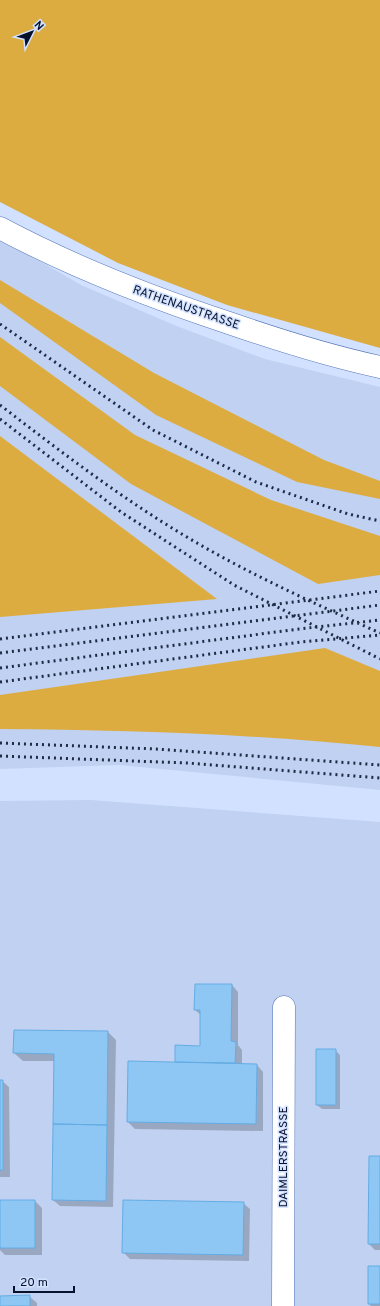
<svg xmlns="http://www.w3.org/2000/svg" width="380" height="1306" font-family="Overpass,sans-serif">
<style>
.built{fill:#c0d1f1}
.green{fill:#ddac41}
.shadow{fill:#0003}
.building{fill:#8ec7f4;stroke:#64ace4}
.lines{fill:none;stroke-linecap:round;stroke-linejoin:round}
.minor-casing{stroke:#5374b6;stroke-width:23}
.minor{stroke:#fff;stroke-width:22}
.rail{stroke:#1f2b45;stroke-width:3;stroke-dasharray:2 4;stroke-linecap:butt}
.labels{text-anchor:middle;dominant-baseline:central;stroke-width:3;stroke-linejoin:round;paint-order:stroke}
.street-label{font-size:12px;fill:#06112b;stroke:#d2e1ff}
</style>
<rect width="100%" height="100%" fill="#d2e1ff"/>
<path class="built" d="M0,238L81,285L174,325L265,359L380,387V790L119,765L0,769Z
M91,800L380,822V1306H0V801Z"/>
<path class="green" d="M0,0H380V348L227,305L118,263L0,202Z
M0,280L154,373L324,460L380,481V499L297,482L156,415L0,303Z
M0,337L135,435L271,500L380,536V575L318,584L131,484L0,386Z
M0,436L217,599L0,617Z
M325,648L380,671V747C254,734 127,730 0,729V695Z"/>
<path class="shadow" d="M232,985L238,992V1045L242,1050V1065H257L263,1072V1131L135,1129L128,1122L176,1063V1047H200L201,1015L195,1010Z
M108,1032L116,1040L113,1207L60,1206L53,1200L55,1061H23L14,1053Z
M335,1050L340,1055V1109H322L317,1105Z
M0,1081H2L9,1087L10,1177H0Z
M380,1157V1250H375L369,1244Z
M0,1201H35L42,1208V1255H5L0,1250Z
M243,1203L250,1209L249,1261L130,1259L123,1252Z
M380,1267V1306H371L368,1303Z
M0,1297H30L37,1303V1306H0Z"/>
<path class="building" d="M195,984H232L231,1041L236,1042L235,1063L175,1062V1045L200,1046V1010H194Z
M14,1030L108,1031L107,1125L53,1124L54,1054L13,1053Z
M316,1049H336V1105H316Z
M128,1061L257,1064L256,1124L127,1122Z
M0,1080H3V1170H0Z
M53,1124L107,1125L106,1201L52,1200Z
M369,1156H380V1244H368Z
M0,1200H35V1248H0Z
M123,1200L244,1202L243,1255L122,1253Z
M368,1266H380V1304H368Z
M30,1295V1306H0V1296Z"/>
<g class="lines">
<defs>
<path id="minor" d="M0,228C73,267 150,297 229,323C278,340 329,356 380,367
M283,1306L284,1007"/>
</defs>
<use href="#minor" class="minor-casing"/>
<use href="#minor" class="minor"/>
<path class="rail" d="M0,324L153,430L256,482L348,514L380,521
M0,405C56,448 112,491 172,528C238,569 309,601 380,633
M0,419L121,512L234,585L380,659
M0,639L380,591
M0,653L380,605
M0,668L299,629L380,620
M0,682L301,642L380,635
M0,743L156,749L380,765
M0,756L187,763L380,778"/>
</g>
<g class="labels">
<g class="street-label">
<text transform="translate(186 308) rotate(19)">RATHENAUSTRASSE</text>
<text transform="translate(284 1157) rotate(-90)">DAIMLERSTRASSE</text>
</g>
</g>
<g transform="translate(32 32) rotate(48)" stroke="#d2e1ff" stroke-width="3" paint-order="stroke">
<path d="M0-3L7 15L0 10L-7 15Z" fill="#06112b"/>
<text y="-6" font-size="11" font-weight="bold" text-anchor="middle" fill="#06112b">N</text>
</g>
<path d="M14 1286v6h60v-6" fill="none" stroke="#06112b" stroke-width="2"/>
<text x="20" y="1286" font-size="12" fill="#06112b" stroke="#d2e1ff" stroke-width="3" paint-order="stroke">20 m</text>
</svg>
